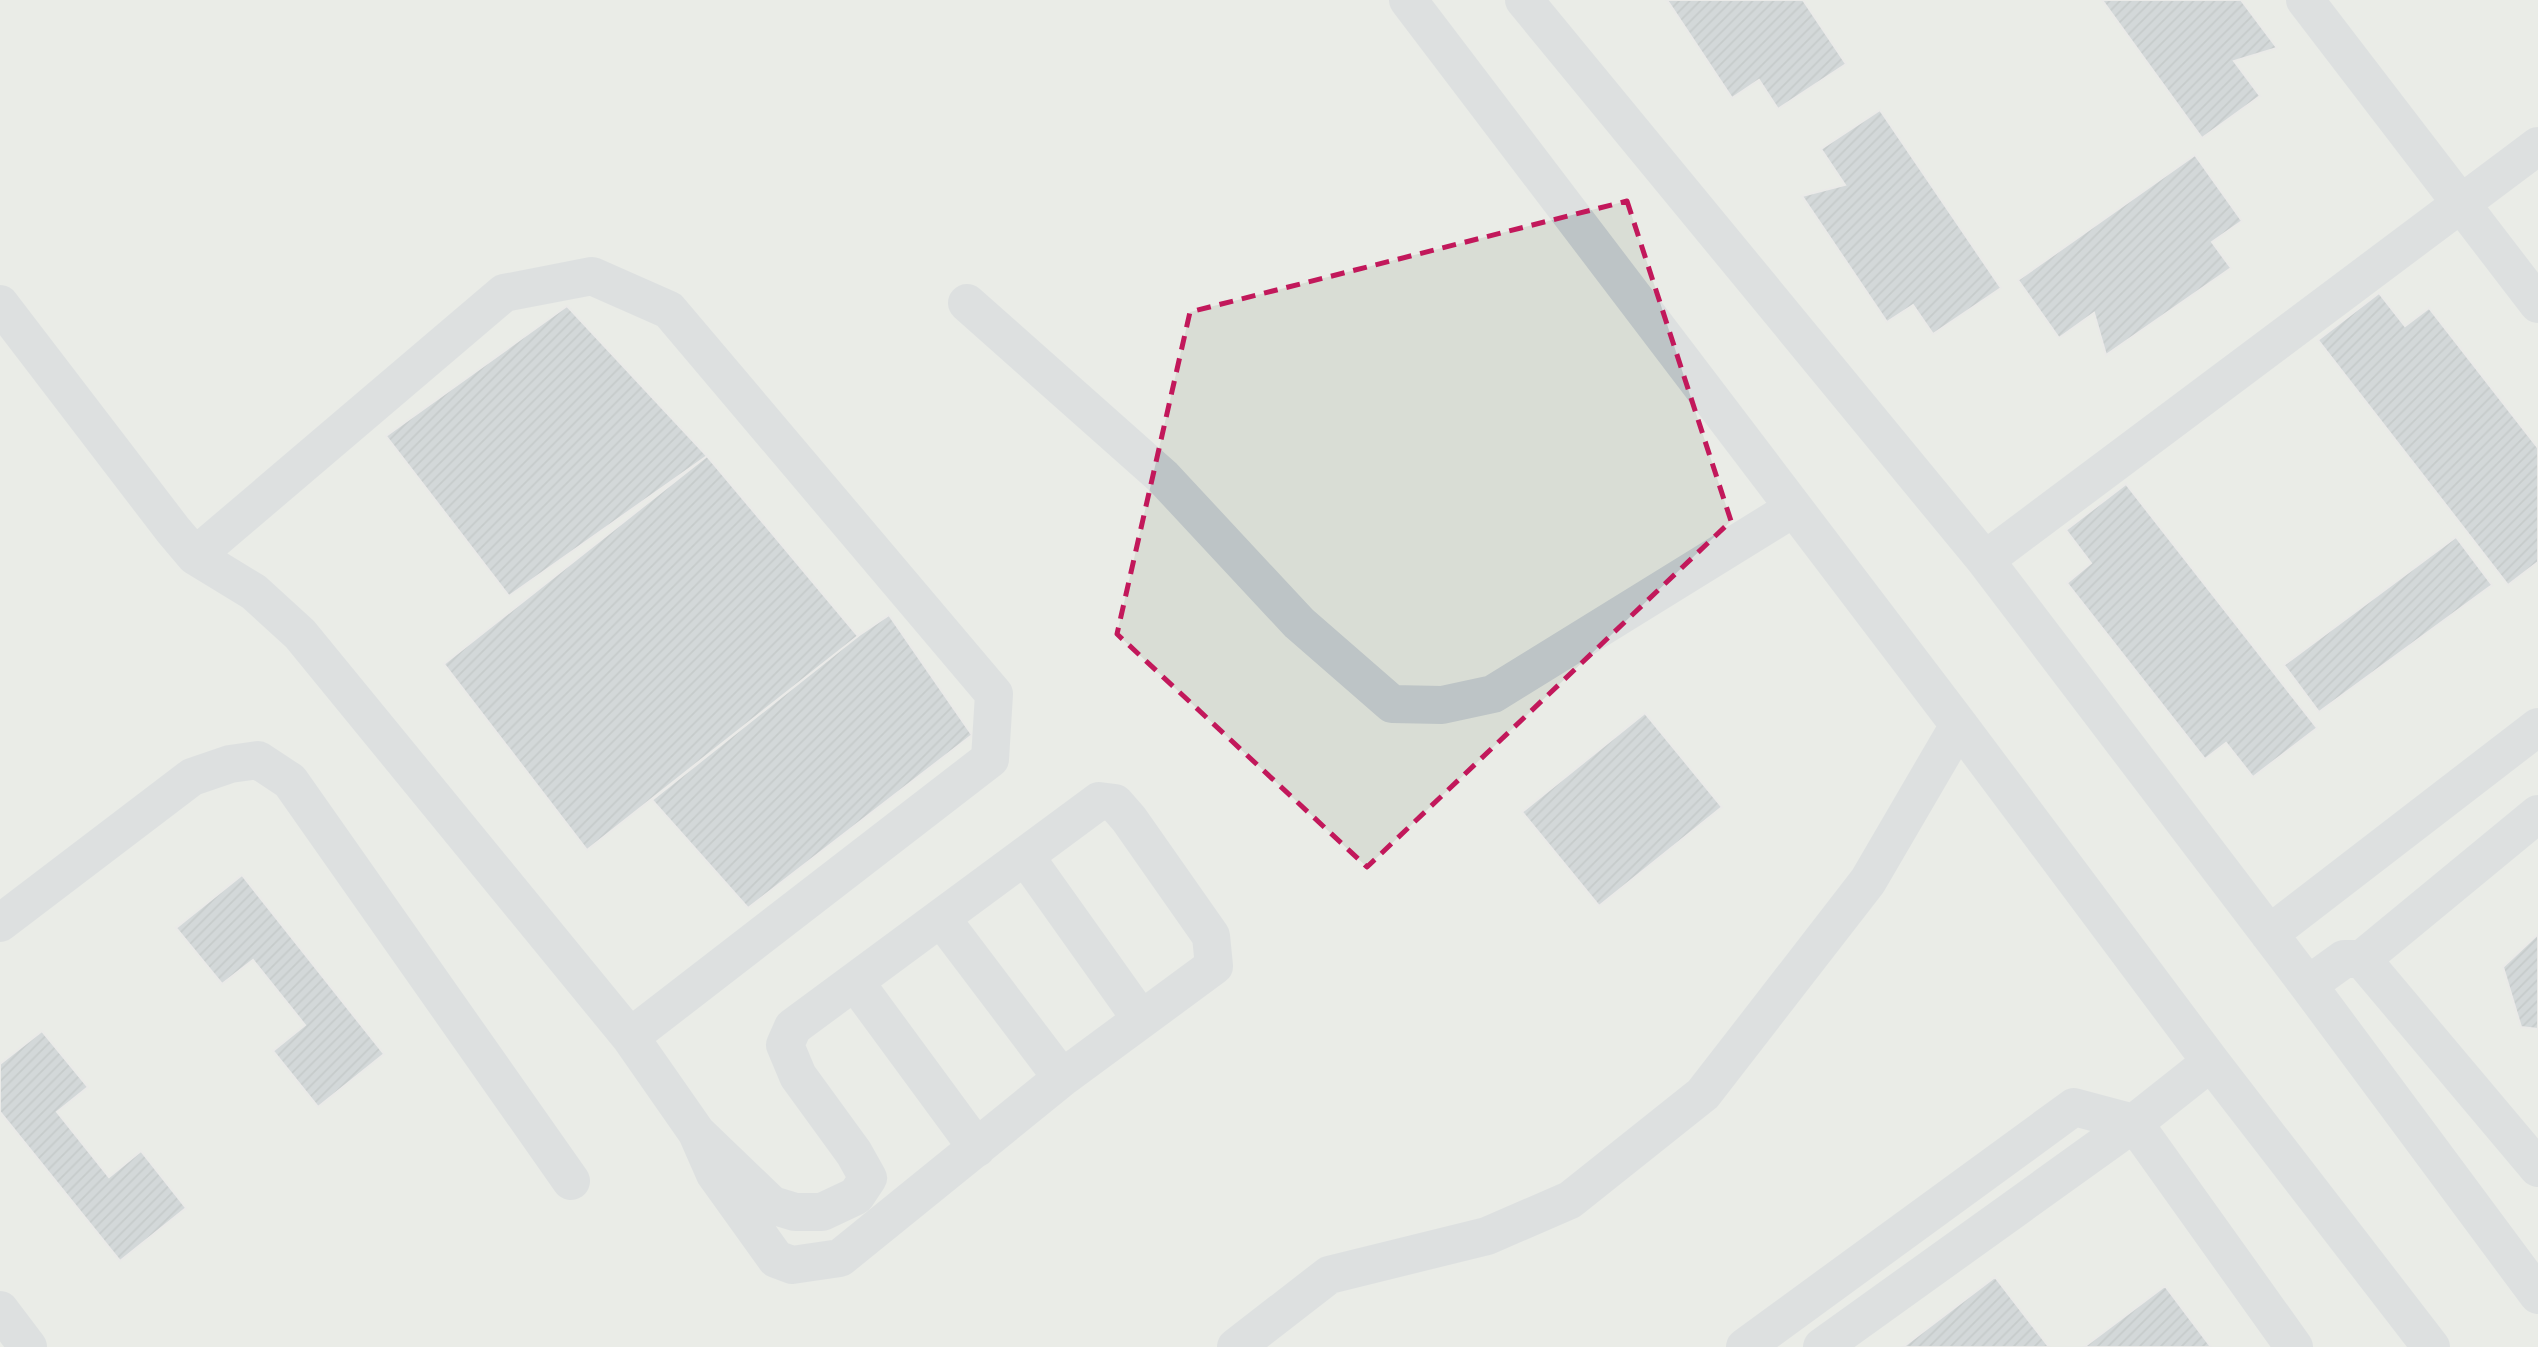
<svg xmlns="http://www.w3.org/2000/svg" width="2538" height="1347" font-family="'Fira Sans Condensed',sans-serif">
<style>
.green{fill:#d9ddd5}
.building{fill:url(#building-hatch);stroke:#dad9d8;stroke-width:2}
.lines{fill:none;stroke-linecap:round;stroke-linejoin:round}
.minor{stroke:#bdc4c6;stroke-width:38}
.marked{fill:none;stroke:#c2185b;stroke-width:5;stroke-dasharray:14 9;stroke-linejoin:round}
</style>
<defs>
<pattern id="building-hatch" width="6" height="6" patternUnits="userSpaceOnUse" patternTransform="scale(1.75)"><rect width="6" height="6" fill="#a6b2b5"/><path d="M-1 1l2-2M0 6l6-6M5 7l2-2" fill="none" stroke="#8b9698"/></pattern>
</defs>
<rect width="100%" height="100%" fill="#f8f7f6"/>
<path class="green" d="M0,0H2538V1347H0Z"/>
<path class="building" d="M1667,0H1803L1846,64L1778,109L1759,80L1732,98Z
M2102,0H2241L2277,48L2234,61L2260,96L2202,138Z
M1880,110L2001,288L1933,334L1913,305L1887,322L1802,196L1845,185L1821,149Z
M2195,155L2242,221L2212,242L2231,268L2106,355L2094,313L2059,338L2018,280Z
M2379,293L2405,326L2429,308L2538,448V562L2508,585L2318,340Z
M567,306L707,456L509,596L386,436Z
M707,456L858,636L587,850L444,664Z
M2126,484L2317,728L2253,777L2226,743L2205,759L2067,583L2091,563L2066,530Z
M2456,537L2492,585L2319,712L2284,665Z
M889,615L972,735L748,908L652,800L858,636Z
M1645,713L1722,807L1599,906L1522,812Z
M242,875L384,1054L318,1107L273,1051L305,1025L253,960L222,984L176,928Z
M2537,935H2538V1029L2521,1027L2503,967Z
M42,1031L88,1087L57,1112L109,1177L141,1151L186,1208L120,1261L0,1112V1064Z
M1995,1277L2049,1347H1903Z
M2165,1286L2211,1347H2084Z"/>
<g class="lines">
<path class="minor" d="M1408,0L1959,725L2211,1062L2431,1347
M1524,0L1985,560L2308,985L2538,1295
M2305,0L2538,304
M967,303L1163,477L1299,623L1392,704L1442,705L1493,694L1794,508
M0,304L173,530L195,556L254,592L300,634L630,1037L697,1133L715,1174L776,1259L792,1265L840,1258L1062,1078L1214,966L1211,936L1129,819L1115,803L1099,801L793,1027L785,1045L798,1076L854,1153L868,1178L856,1196L822,1212H795L772,1205L697,1133
M195,556L504,293L592,276L669,310L994,694L990,759L630,1037
M1985,560L2538,146
M1025,856L1141,1019
M941,918L1062,1078
M0,923L192,777L230,764L258,760L290,781L571,1181
M2269,934L2538,727
M2362,959L2538,814
M855,982L977,1148
M2308,985L2344,959H2362L2538,1168
M0,1310L28,1347
M1236,1347L1329,1275L1487,1236L1570,1200L1703,1094L1868,881L1959,725
M1745,1347L2074,1107L2134,1123L2294,1347
M1822,1347L2134,1123L2211,1062"/>
</g>
<path d="M0 0H2538V1347H0ZM1627,201L1731,521L1367,867L1117,634L1190,312Z" fill="#f8f7f6" fill-opacity=".55" fill-rule="evenodd"/>
<path class="marked" d="M1627,201L1731,521L1367,867L1117,634L1190,312Z"/>
</svg>
